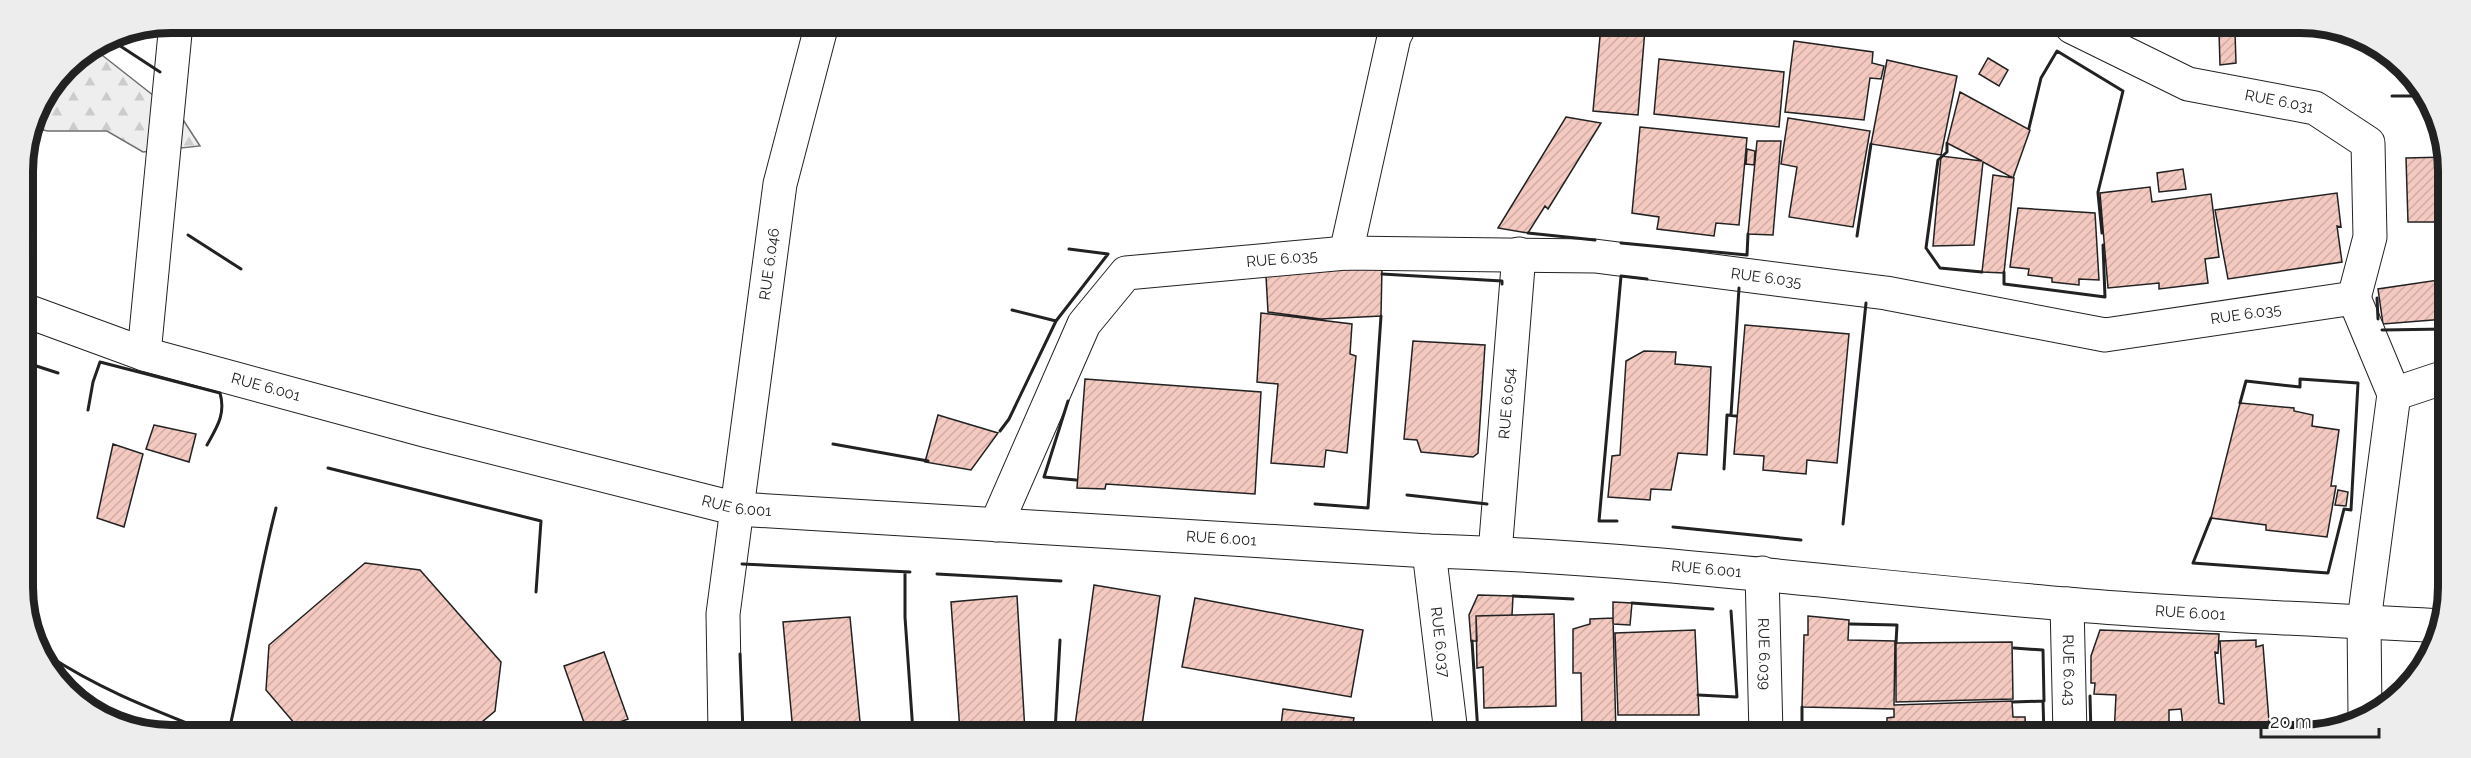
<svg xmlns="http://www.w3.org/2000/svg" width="2471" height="758" font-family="Raleway,sans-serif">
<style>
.forest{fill:url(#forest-firs);stroke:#6f6f6f;stroke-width:1.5}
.building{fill:url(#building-hatch);stroke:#222;stroke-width:1.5}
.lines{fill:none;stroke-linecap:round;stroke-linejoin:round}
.minor-casing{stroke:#222;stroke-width:35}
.minor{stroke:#fff;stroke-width:33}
.wall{stroke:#222;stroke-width:3}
.labels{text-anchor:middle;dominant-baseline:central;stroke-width:4.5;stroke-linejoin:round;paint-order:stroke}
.street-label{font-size:15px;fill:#222;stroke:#fff}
.rim{fill:none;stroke:#222;stroke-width:8}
</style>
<defs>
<pattern id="forest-firs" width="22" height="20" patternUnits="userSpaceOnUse" patternTransform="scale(1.5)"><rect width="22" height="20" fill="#eee"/><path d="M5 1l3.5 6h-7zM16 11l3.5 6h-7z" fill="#ccc"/></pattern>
<pattern id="building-hatch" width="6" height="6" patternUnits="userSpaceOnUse" patternTransform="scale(1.5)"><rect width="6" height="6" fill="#f3c9c0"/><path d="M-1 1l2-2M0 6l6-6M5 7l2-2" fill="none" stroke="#d0aca5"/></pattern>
</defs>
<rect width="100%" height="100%" fill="#fff"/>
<path class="forest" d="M93,48L182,118L200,146L143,152L107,131H48L31,128L34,114L66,66Z"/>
<path class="building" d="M1601,26L1645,29L1638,115L1593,111Z
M2219,32H2235L2236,63L2220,65Z
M1794,41L1873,52L1872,63L1884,66L1881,79L1870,78L1864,120L1785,112Z
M1988,58L2008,70L1999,86L1979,74Z
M1659,59L1784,72L1779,127L1654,114Z
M1887,60L1957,76L1941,155L1871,144Z
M1960,92L2030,130L2013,178L1983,162L1974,245L1933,246L1941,156L1982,161L1947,143Z
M1566,117L1601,123L1548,209L1545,206L1528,233L1498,228Z
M1788,118L1870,131L1853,227L1789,217L1797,167L1781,164Z
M1640,127L1747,138L1739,225L1716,223L1714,236L1657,229L1659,217L1632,213Z
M1757,141H1781L1773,235L1748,234Z
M1747,149L1755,151L1754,165L1746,164Z
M2446,157L2445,222H2408L2406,158Z
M2183,169L2186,189L2159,192L2157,173Z
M1993,175L2014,178L2004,273L1982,272Z
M2150,187L2152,202L2211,194L2219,257L2205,259L2208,283L2159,289V283L2108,288L2100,193Z
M2337,193L2341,227L2337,226L2342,262L2228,279L2215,210Z
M2018,208L2095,213L2099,280L2079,279V285L2052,282V278L2028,275L2029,269L2010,267Z
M1382,267L1381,316L1321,319L1268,312L1266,276L1284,272Z
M2445,279V319L2383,324L2378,289Z
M1261,313L1352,324L1350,354L1356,356L1347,453L1326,450L1324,467L1271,463L1278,384L1257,382Z
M1745,325L1849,334L1837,463L1807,460L1806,474L1763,470L1764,456L1734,454Z
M1413,341L1485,345L1478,453L1473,457L1421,452L1417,440L1404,439Z
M1644,351L1676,352L1675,364L1711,367L1707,455L1678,453L1671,490L1651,489L1650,500L1608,497L1612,456L1620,455L1626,361Z
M1085,379L1261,392L1255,494L1106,484L1105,489L1077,488Z
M2240,403L2294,408V411L2313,415L2312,426L2339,430L2331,486H2336L2327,537L2266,530V525L2211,518Z
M938,415L998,433L971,470L925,462Z
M154,425L196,434L189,462L146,449Z
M113,444L143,454L124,527L97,518Z
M2338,490L2348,492L2346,506L2335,505Z
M365,563L420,570L501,662L495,711L471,731H301L266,690L269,645Z
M1094,585L1160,596L1141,733H1074Z
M1478,595L1513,596L1512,615L1476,616L1477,641H1471L1469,615Z
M1017,596L1025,732H960L951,602Z
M1195,598L1363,630L1351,697L1182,667Z
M1613,602L1632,603L1630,625L1613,624Z
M1554,614L1556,706L1484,708L1483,667L1477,668L1476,616Z
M1808,616L1849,620L1848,640L1895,641L1894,705L2012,701L2013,717H2025L2026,735L1887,734V718L1894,717V709L1802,707L1804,635H1808Z
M850,617L861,732H793L783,622Z
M1613,618L1616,734H1582L1581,673H1573V629L1590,624V619Z
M1695,630L1699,715H1618L1615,633Z
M2100,630L2219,634L2218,653L2215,652L2219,703L2224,704L2220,641L2256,640V647L2263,645L2270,734L2276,735H2184L2181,709L2169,710V727H2157L2156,735H2114L2116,695L2094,694L2095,683H2091V656Z
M2012,642L2013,699L1896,702V643Z
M604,652L628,719L594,732L587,731L564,666Z
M1283,709L1354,718L1351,733H1280Z
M2272,726H2288V735H2280V731H2274Z"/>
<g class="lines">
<defs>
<g id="minor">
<path id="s1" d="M2072,27L2188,84L2315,108L2368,143L2370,237L2354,298"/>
<path d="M1346,253L1394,37L1400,25"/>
<path id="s2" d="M24,310L144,354L428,431L737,509L1429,551C1642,557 1854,586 2066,604C2191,615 2317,619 2443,626"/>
<path d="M144,354L176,23"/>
<path d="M2394,394L2445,377"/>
<path id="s3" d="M996,525L1084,324L1126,273L1346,253L1595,256L1886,293L2105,335L2354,298L2394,394L2364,621L2365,714"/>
<path id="s4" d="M1429,551L1451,733"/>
<path id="s5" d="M1495,553L1519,254"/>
<path id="s6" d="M1762,573L1766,734"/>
<path id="s7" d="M2067,604L2070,735"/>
<path id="s8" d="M725,732L723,614L780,184L822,24"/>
</g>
</defs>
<use href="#minor" class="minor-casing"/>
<use href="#minor" class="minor"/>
<path class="wall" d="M108,38L160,72
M2392,96H2423
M2029,128L2041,78L2057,51L2123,91L2098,192
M1947,143V152L1938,160L1926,248L1940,268L1982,272
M2098,193L2102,233
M1528,233L1595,240
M188,235L241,269
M1857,236L1871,144
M1621,243L1747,255L1748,234
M2004,272V284L2105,297L2103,245
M1382,274L1502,281V284
M2377,298L2378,319
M1056,321L1108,254L1069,249
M2382,330L2445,329
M24,362L58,373
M1068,401L1044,477L1076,480
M88,410L93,382L100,362L220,393C226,414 217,427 207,445
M1731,415L1739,288
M1000,431L1009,419L1056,321L1012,310
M833,444L928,461
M328,468L541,521L536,592
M1724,469L1727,415L1736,416
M1407,495L1487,504
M1315,504L1368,508L1381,316
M2211,518L2193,563L2328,573L2344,509L2351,510L2358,383L2300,379V387L2246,381L2240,403
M1617,521H1599L1621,276L1647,279
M1843,524L1866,303
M1673,527L1801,540
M742,564L910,572
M905,572V617L913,732
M937,574L1061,581
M1513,596L1573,599
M1632,603L1713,609
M1850,624L1897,625L1896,643
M1472,641L1478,733
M46,654C99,689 149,708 207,731
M740,654L743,732
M1698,695L1737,697L1731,611
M2090,696L2091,735
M2043,701L2044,735
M2013,702L2044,701L2043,650L2014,648
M229,731C246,657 257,581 276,508
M1055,732L1060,640
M1802,734V707"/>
</g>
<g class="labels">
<g class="street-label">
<text stroke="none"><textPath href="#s1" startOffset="222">RUE 6.031</textPath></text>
<text stroke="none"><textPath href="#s3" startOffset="442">RUE 6.035</textPath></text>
<text stroke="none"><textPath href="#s8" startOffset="471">RUE 6.046</textPath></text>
<text stroke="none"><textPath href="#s3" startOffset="928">RUE 6.035</textPath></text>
<text stroke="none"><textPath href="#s3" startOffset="1414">RUE 6.035</textPath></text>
<text stroke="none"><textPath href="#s2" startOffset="254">RUE 6.001</textPath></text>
<text stroke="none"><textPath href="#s5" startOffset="150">RUE 6.054</textPath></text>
<text stroke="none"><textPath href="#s2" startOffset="740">RUE 6.001</textPath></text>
<text stroke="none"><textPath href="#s2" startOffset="1226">RUE 6.001</textPath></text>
<text stroke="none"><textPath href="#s2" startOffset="1712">RUE 6.001</textPath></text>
<text stroke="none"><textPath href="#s2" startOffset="2198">RUE 6.001</textPath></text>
<text stroke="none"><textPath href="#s4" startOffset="92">RUE 6.037</textPath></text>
<text stroke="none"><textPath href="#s6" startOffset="81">RUE 6.039</textPath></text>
<text stroke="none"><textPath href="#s7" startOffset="66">RUE 6.043</textPath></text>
</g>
</g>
<path d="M0 0H2471V758H0ZM171 33H2300A138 138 0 0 1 2438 171V587A138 138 0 0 1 2300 725H171A138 138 0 0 1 33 587V171A138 138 0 0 1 171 33Z" fill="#ededed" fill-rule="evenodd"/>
<path class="rim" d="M171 33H2300A138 138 0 0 1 2438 171V587A138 138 0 0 1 2300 725H171A138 138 0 0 1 33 587V171A138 138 0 0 1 171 33Z"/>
<path d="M2261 728v9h118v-9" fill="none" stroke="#222222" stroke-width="3"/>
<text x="2270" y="728" font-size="18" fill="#222222" stroke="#ffffff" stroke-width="4.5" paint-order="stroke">20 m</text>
</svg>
